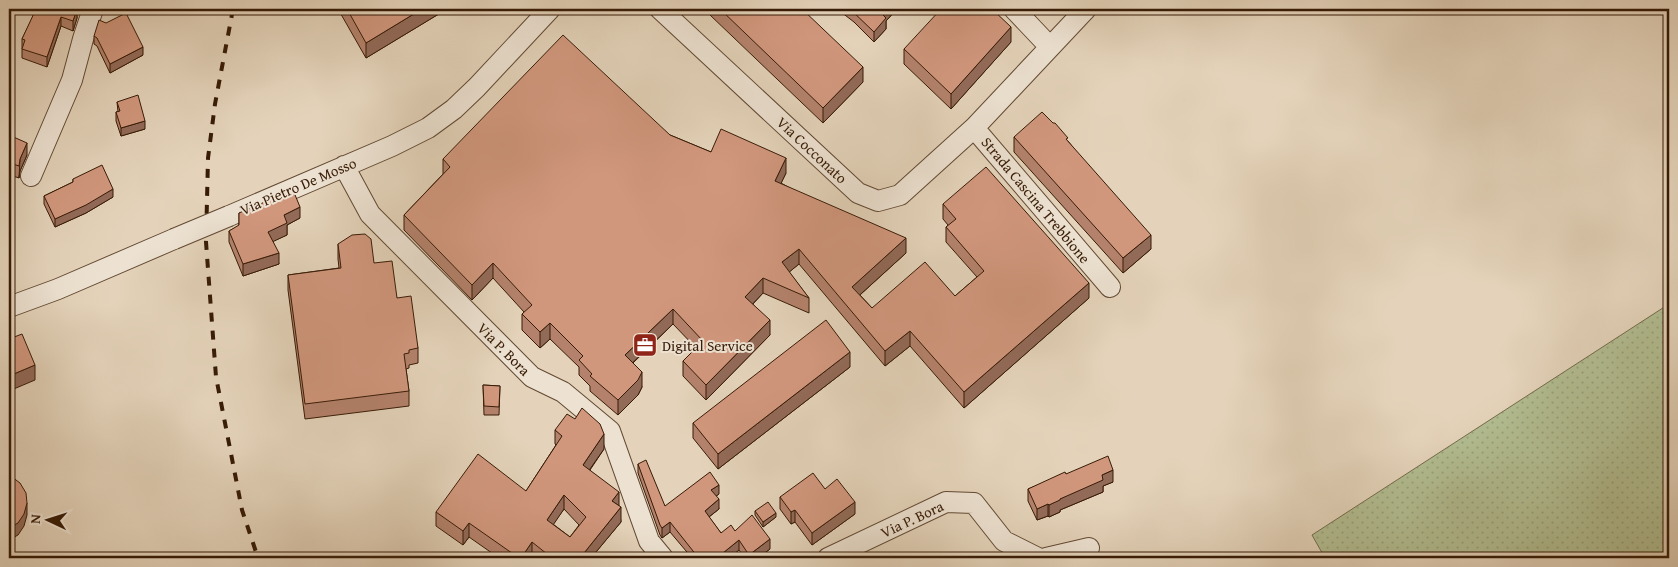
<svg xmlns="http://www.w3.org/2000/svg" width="1678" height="567" font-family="'Gentium Book Plus',serif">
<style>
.grass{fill:url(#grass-dots);stroke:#746c4c}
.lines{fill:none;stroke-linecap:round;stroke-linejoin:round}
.minor-casing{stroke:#624933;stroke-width:22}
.minor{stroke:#ede2d2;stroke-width:20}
.rail{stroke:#371b06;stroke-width:4;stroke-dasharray:9 9;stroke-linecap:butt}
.minor-bridge-casing{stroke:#624933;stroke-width:22;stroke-linecap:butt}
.minor-bridge{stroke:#ede2d2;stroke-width:20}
.wall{fill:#b4826c;stroke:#371b06;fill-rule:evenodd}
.shaded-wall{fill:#926a58;stroke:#371b06}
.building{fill:#d1977d;stroke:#371b06;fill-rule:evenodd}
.labels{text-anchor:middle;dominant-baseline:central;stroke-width:4;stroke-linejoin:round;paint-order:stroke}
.street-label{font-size:15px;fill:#371b06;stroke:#ede2d2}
.poi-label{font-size:15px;fill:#371b06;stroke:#ede2d2;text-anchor:start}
</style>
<defs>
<pattern id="grass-dots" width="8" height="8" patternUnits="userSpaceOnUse" patternTransform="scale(1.25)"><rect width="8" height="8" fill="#b2bd91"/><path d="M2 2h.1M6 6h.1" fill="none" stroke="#9aa27c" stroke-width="1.8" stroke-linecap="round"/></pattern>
</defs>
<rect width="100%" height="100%" fill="#e4d3ba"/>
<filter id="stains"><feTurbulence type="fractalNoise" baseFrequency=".004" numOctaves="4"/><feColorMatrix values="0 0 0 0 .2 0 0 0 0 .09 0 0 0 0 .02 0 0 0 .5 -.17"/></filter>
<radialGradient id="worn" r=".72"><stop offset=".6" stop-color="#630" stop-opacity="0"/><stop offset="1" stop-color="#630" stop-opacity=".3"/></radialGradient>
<path class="grass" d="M1669,304V558H1325L1312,535Z"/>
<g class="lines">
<defs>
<path id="minor" d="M660,9L858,193L878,201L900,195L974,128L1086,9
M1014,9L1050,47
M974,128L1110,287
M344,166L370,214L532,377L563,392L610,431L649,541L663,558
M31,176L72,80L83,39L93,9
M229,216L392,146L428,128L454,109L477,87L550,9
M9,307L58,289L174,239
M828,558L946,502L974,503L1004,541L1038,558
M1046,558L1089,548"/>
</defs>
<use href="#minor" class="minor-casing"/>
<use href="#minor" class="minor"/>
<path class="rail" d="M233,9L215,104L208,158L206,242L216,377L242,510L258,558"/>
<defs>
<path id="minor-bridge" d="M174,239L229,216"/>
</defs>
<use href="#minor-bridge" class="minor-bridge-casing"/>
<use href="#minor-bridge" class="minor-bridge"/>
</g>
<path class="wall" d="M32,9H77V18L73,31L61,26L47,67L22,58V39L36,10Z
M338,9H447L366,58Z
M710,9H802L863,82L823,123L710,15Z
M837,9H897L886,21V29L874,42L854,22Z
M94,36L143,55L110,73L97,46L94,44Z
M1011,42L951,109L904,64V49Z
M117,102L145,129L121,136L116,121V112H118Z
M9,135L27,155L20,171L19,178L13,176Z
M670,135L711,152L786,173L781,183L906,253L860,295L872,308L955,296L977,277L946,242V227L948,225L943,219V204L1089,298L964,408L910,346L885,366L799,264L789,272L809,298V313L763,293L753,304L770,335L706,400L683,376V361L696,348L673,324L633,363L642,387L638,395L618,415L590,391V386L579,375V367L550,339L540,348L522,330V314L524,312L493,278L472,300L404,230V215L443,174V159Z
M1014,137L1068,141L1151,249L1123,273L1014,152Z
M73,179L113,197L86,213L55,227L44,204V196L73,182Z
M239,213L300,218L287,225V235L273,241L279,264L243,276L229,242V231L239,226Z
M338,244L374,263L397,298L418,348V363L409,365V368L406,369L409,391V406L305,419L288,290V275L339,268L338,259Z
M850,367L718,469L693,438V423Z
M483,385L500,386L499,415H484Z
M555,430L604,449L590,470L619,506L621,522L591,558H534L532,556L531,558H499L469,537L463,545L436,526V512L526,491L556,445L555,444ZM564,509L579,525L570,537L553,524Z
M638,464L665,506L719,494L716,496L719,509L709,517L721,533L735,531L770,549L758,558H745L739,550L729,558H692L670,532L662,538L660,535L638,473Z
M1066,474L1113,482L1103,486V492L1060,510V512L1049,517L1048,516L1037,520L1028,501V489Z
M825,489L855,514L812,545L795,522L791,524L780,509V497Z
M755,511L776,517L763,527L755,515Z"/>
<path class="shaded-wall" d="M77,9V18L73,31V21Z
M422,9H447L366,58V43Z
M888,9H897L886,21V29L874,42V32L883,15Z
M61,17V26L47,67V57Z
M1011,27V42L951,109V94Z
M143,47V55L110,73V64Z
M863,67V82L823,123V108Z
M145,121V129L121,136V128Z
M27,143V155L20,171L19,178L20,159Z
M786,158V173L775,196V181Z
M13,164V176L9,189V177Z
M113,189V197L86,213L55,227V219Z
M300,207V218L287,225V235L268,244V232L284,215Z
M1151,235V249L1123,273V258Z
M906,238V253L852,302V287Z
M799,249V264L782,278V262Z
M279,253V264L243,276V264Z
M493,263V278L472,300V285Z
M9,271H10V279H9Z
M763,278V293L745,312V297Z
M1089,283V298L964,408V392Z
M673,309V324L625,370V355Z
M770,320V335L706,400V385Z
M550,323V339L540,348V332Z
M910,331V346L885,366V351Z
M850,352V367L718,469V454Z
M35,365V380L9,391V376Z
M642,372V387L638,395L618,415V400Z
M604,434V449L583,479V465Z
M1113,470V482L1103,486V492L1060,510V512L1049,517V505L1060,499L1102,475Z
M719,485V494L711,500V490Z
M619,492V506L612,501Z
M564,495V509L547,534V520Z
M719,499V509L705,520V511Z
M855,502V514L812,545V533Z
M27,503V515L24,526L18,535L9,540V528Z
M1048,504V516L1037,520V509Z
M621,507V522L591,558H580Z
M795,510V522L791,524V512Z
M776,513V517L763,527V522Z
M670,522V532L662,538V528Z
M469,523V537L463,545V531Z
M770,539V549L758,558H749V555Z
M739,540V550L729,558H718V557Z
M532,542V556L531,558H521Z"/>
<path class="building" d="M36,9H77L73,21L61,17L47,57L22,49L25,40L22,39Z
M347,9H422L366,43Z
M720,9H802L863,67L823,108Z
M850,9H888L883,15L886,18L874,32Z
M941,9H992L1011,27L951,94L904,49Z
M126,13L143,47L110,64L97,38L94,36L99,20L106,23Z
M563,35L670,135L711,152L721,129L786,158L775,181L906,238L852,287L872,308L925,262L955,296L984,271L946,227L956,219L943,204L986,167L1089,283L964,392L910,331L885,351L799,249L782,262L809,298L763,278L745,297L770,320L706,385L683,361L703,341L673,309L625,355L642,372L638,380L618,400L590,376L592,374L579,360L583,356L550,323L540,332L522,314L532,305L493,263L472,285L404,215L450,167L443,159Z
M138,95L145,121L121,128L116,112L120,111L117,102Z
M1042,112L1053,123H1055L1068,138L1066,139L1151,235L1123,258L1014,137Z
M9,135L27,143L20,159L19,166L13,164L9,177Z
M102,165L113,189L86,205L55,219L44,196L73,182V179Z
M293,190L300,207L284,215L287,223L268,232L279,253L243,264L229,231L239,225V213Z
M365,234L371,239L374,263L392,261L397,298L411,296L418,348L409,350V353L404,354L409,391L305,404L288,275L341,268L338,244L352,235Z
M826,320L850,352L718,454L693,423Z
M22,334L35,365L9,376V339Z
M483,385L500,386L499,407L484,406Z
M582,408L600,424L604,434L583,465L619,492L612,501L621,507L580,558H560L555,555L552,558L532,542L521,558H519L469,523L463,531L436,512L478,454L526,491L562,436L555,430L567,414L575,419ZM564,495L586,517L570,537L547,520Z
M1108,456L1113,470L1102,475L1103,480L1060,499V500L1049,505L1048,504L1037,509L1028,489L1065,472L1066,474Z
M646,460L665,506L710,472L719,485L711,490L719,499L705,511L721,533L731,525L735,531L752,515L770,539L749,555L739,540L718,557L719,558H697L696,557L697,556L670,522L662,528L660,525L638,464Z
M813,473L825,489L837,479L855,502L812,533L795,510L791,512L780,497Z
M9,476L12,477L20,483L26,493L27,503L24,514L18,523L9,528Z
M768,502L776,513L763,522L755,511Z"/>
<defs>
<symbol id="office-square" viewBox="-11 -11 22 22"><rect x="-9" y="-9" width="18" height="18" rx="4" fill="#8f2418" stroke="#ede2d2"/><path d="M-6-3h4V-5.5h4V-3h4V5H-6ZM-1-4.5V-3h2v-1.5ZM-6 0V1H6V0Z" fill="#fff"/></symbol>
</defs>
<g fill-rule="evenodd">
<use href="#office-square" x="631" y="331" width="28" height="28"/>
</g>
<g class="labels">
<g class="street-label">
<text transform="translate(812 150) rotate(43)">Via Cocconato</text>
<text transform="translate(298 186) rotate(-23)">Via Pietro De Mosso</text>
<text transform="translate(1036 200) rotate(50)">Strada Cascina Trebbione</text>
<text transform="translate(504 349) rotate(45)">Via P. Bora</text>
<text transform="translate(912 519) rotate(-25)">Via P. Bora</text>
</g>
<g class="poi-label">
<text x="662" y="345">Digital Service</text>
</g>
</g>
<rect width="1678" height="567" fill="none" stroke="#e4d3ba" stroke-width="30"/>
<rect x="10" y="10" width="1658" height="547" fill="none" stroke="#371b06" stroke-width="2.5"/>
<rect x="15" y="15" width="1648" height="537" fill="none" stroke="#371b06"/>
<g transform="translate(48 520) rotate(274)" stroke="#ede2d2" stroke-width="4" paint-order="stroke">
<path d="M0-4L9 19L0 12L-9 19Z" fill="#371b06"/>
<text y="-8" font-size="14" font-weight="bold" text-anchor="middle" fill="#371b06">N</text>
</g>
<rect width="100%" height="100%" filter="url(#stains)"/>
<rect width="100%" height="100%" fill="url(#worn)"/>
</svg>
